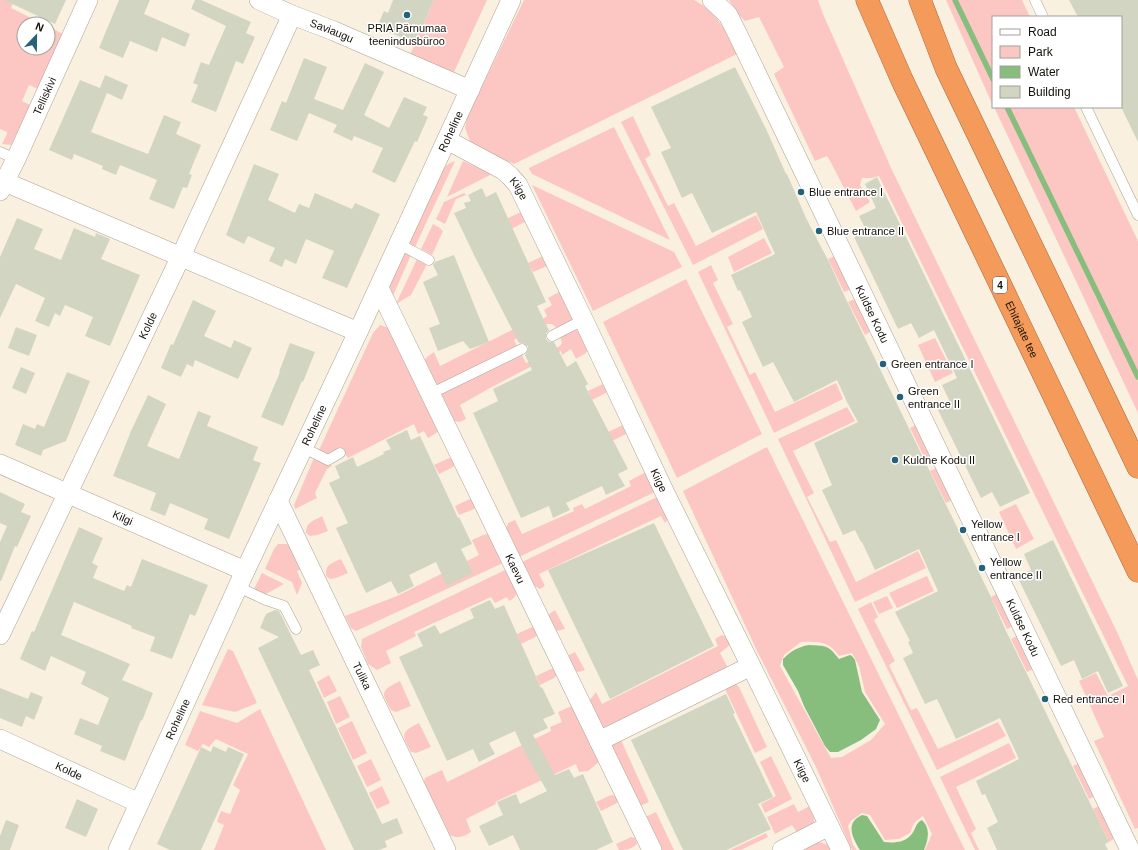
<svg xmlns="http://www.w3.org/2000/svg" width="1138" height="850" font-family="Arial,sans-serif">
<style>
.green{fill:#fcc7c2;fill-rule:evenodd}
.water{fill:#87bd7d}
.lines{fill:none;stroke-linecap:round;stroke-linejoin:round}
.stream{stroke:#87bd7d;stroke-width:5.5}
.building{fill:#d3d5c3}
.lane-casing{stroke:#aca495;stroke-width:11}
.street-casing{stroke:#aca495;stroke-width:20}
.highway-casing{stroke:#a66a3f;stroke-width:23}
.lane{stroke:#fff;stroke-width:10}
.street{stroke:#fff;stroke-width:19}
.highway{stroke:#f49a5b;stroke-width:22}
.poi-dot{fill:#256179;stroke:#fff;stroke-width:1.5}
.labels{text-anchor:middle;dominant-baseline:central;stroke-width:3;stroke-linejoin:round;paint-order:stroke}
.shield{fill:#fff;stroke:#5a5854;stroke-width:1}
.shield-label{font-size:10px;font-weight:bold;fill:#14110b}
.poi-label{font-size:11px;fill:#14110b;stroke:#fff;text-anchor:start}
.street-label{font-size:11px;fill:#14110b;stroke:#fff}
</style>
<rect width="100%" height="100%" fill="#f9f0e0"/>
<path class="green" d="M0,0H14L11,8L43,24H24V48H48V26L63,34L38,89L29,85L22,101L30,105L11,145L2,144L7,134V132L0,129Z
M434,0H487L453,74L410,55Z
M524,0H694C719,13 725,31 737,54L514,164L471,144L465,128L467,118L473,105Z
M729,0H818L823,14L892,170L1118,634L1138,680V828L1135,829L1094,741L1104,737L1079,681L1096,673L1108,696L1128,686L879,176L872,178H862L860,185L870,202L856,211L829,159L827,156L815,161L774,74L784,67L759,17L745,21L738,14Z
M946,0H1022L1030,17H993V106Z
M994,107H1074L1138,241V413Z
M633,116L651,155L645,159L668,206L674,203L696,246L756,215L763,229L693,265L621,122Z
M614,127L670,240L532,174L529,168Z
M455,161L415,247L409,244L443,169L448,164Z
M463,161L492,174L447,197Z
M532,185L674,252L682,267L593,311Z
M464,193L466,195L456,199L445,224L436,219L444,202Z
M521,212L528,219L525,222L511,229L506,219Z
M433,224L440,228L443,231L432,255L421,249Z
M764,238L772,253L734,272L728,257Z
M405,252L411,255L391,300L388,288Z
M543,256L547,266L533,272L528,263Z
M835,256L851,289L844,292L828,259Z
M417,259L427,264L411,295L396,304Z
M711,265L718,280L713,283L733,324L727,327L750,375L755,372L775,412L836,383L843,399L774,433L698,272Z
M686,279L762,434L677,478L603,322Z
M559,292L573,319L568,323L557,328L552,324H547L514,340L526,363L560,346L562,343L560,337L576,330L580,331L589,348L586,353L576,359L571,349L562,355L561,351L490,388L460,405L466,419L460,422L454,421L425,360L427,357L434,352L440,366L524,324L542,320L547,316L544,310L552,305L548,298Z
M855,299L871,331L865,335L848,302Z
M380,325L389,328L439,430L438,432L428,438L424,431L418,434L414,424L348,458L340,447L327,455L319,450L373,333Z
M935,338L953,373L935,382L918,345Z
M603,384L607,385L609,390L606,393L592,400L588,391Z
M847,407L855,421L793,451L814,493L807,497L830,542L836,540L856,582L918,551L926,568L855,602L778,439Z
M623,425L629,431L626,434L612,441L608,432Z
M916,425L932,458L926,461L910,428Z
M767,447L965,850H925L932,834L923,816L914,823L910,833L899,839L885,840L870,815L862,813L851,821L848,826L853,845L857,850H852L816,767L758,653L683,491ZM801,642C818,641 829,641 839,656L852,653L859,666L865,692L885,724L871,740L842,757L831,758L780,666L784,655Z
M314,458L332,466L327,469L315,493L317,498L295,509L294,505Z
M449,458L453,459L455,464L453,467L439,474L434,465Z
M936,468L952,500L946,503L930,471Z
M648,471L657,491L519,557L506,529L508,523L515,520L522,534L574,511L573,508L582,504L585,509L631,486L629,481Z
M659,496L668,519L665,523L661,516L539,574L545,586L540,589L533,585L522,562Z
M470,499L474,500L476,506L474,509L459,515L455,506Z
M1016,504L1034,539L1016,549L999,512Z
M322,516L328,531L317,535L310,536L306,533C306,522 313,521 322,516Z
M487,534L492,538L503,563L356,631L351,628L345,616L397,596L479,555L472,540L483,535Z
M278,544H289L304,568L297,571L302,583L297,595L292,582L265,569L274,549Z
M341,559L348,573L336,578L330,579L326,576C325,564 332,563 341,559Z
M507,569C513,580 525,593 509,601L507,597L495,603L491,597L414,632L416,636L386,651L391,663L377,670L368,664L361,647L362,639Z
M262,573L284,584L266,594L254,589Z
M927,576L934,591L897,608L889,593Z
M997,594L1013,626L1007,629L991,597Z
M887,596L893,608L879,614L873,602Z
M871,602L878,617L874,620L895,661L889,665L911,710L917,708L938,749L998,722L1006,736L937,770L858,609Z
M555,610L565,629L557,631L554,630L548,615Z
M532,627L536,628L538,634L535,637L521,644L517,634Z
M722,635L728,638L730,645L720,653L728,668L603,728L589,701L596,692L602,704L718,646L715,639Z
M1017,636L1033,669L1027,672L1011,639Z
M228,649L233,651L257,703L235,712L202,705Z
M575,652L585,670C572,676 572,666 568,656L571,654Z
M551,669H555L557,675L554,678L540,685L536,676Z
M329,675L337,691L324,698L317,682Z
M400,681L411,706L396,712L391,710C381,692 380,691 400,681Z
M734,682L739,687L767,747L755,753L726,691V686Z
M340,696L350,717L336,724L327,702Z
M574,705L600,761L588,771L579,772L576,764L495,802L496,804L466,819L471,832C463,837 458,839 450,835L424,782L425,778L442,770L447,782L551,731L550,727L562,722L558,712Z
M260,709L326,850H214L224,825L217,822L221,811L230,814L240,790L233,785L248,754L216,739L209,747L203,744L198,751L185,745L200,711L237,723Z
M352,721L367,753L353,760L338,728Z
M419,723L431,747L416,753L411,752C401,734 401,732 419,723Z
M621,740L649,802L640,806L610,745Z
M1009,743L1016,758L956,787L976,829L971,833L979,850H975L940,777Z
M771,756L792,799L765,813L761,804L776,796L760,762Z
M371,759L381,780L367,787L357,766Z
M1079,763L1095,796L1089,799L1073,766Z
M382,786L390,803L377,809L369,793Z
M611,795L616,796L618,802L615,804L601,811L596,802Z
M794,804L798,812L810,806L814,818V823L798,834L792,825L775,834L767,817Z
M1099,806L1115,838L1109,842L1093,809Z
M656,812L674,850H661L645,817Z
M766,833L768,837L741,850H730Z
M631,837L635,838L637,844C632,849 626,850 619,850L616,844Z
M814,842C822,842 828,843 832,850H805Z"/>
<path class="water" d="M809,645C827,646 828,645 839,659L850,655L852,656L855,660L862,692L880,720L876,729L861,740L838,752H830L825,746L804,706L798,691L783,665V659C791,651 798,647 809,645Z
M862,815L867,816L884,842C893,843 904,843 911,835C916,830 915,823 922,820C931,829 928,840 924,850H860C852,837 845,823 862,815Z"/>
<g class="lines">
<path class="stream" d="M955,0L993,79
M1007,107L1138,377"/>
</g>
<path class="building" d="M4,0H66L55,24Z
M119,0H150L144,14L190,34L185,47L162,37L157,52L130,41L123,58L99,48Z
M195,0H201L251,22L246,33L255,37L243,64L236,61L216,112L191,102L198,85L193,83L201,62L209,65L226,26L191,9Z
M393,0H434L415,43L377,27L384,11L388,13Z
M1069,0H1138V142L1121,107V17H1078Z
M304,58L327,67L314,99L343,110L365,63L384,72L364,115L389,128L404,97L427,107L423,115L428,117L417,142L415,141L395,183L372,172L383,148L354,136L352,141L333,132L337,125L309,113L297,141L270,130L282,101L286,103Z
M735,67L767,131L786,174H787L806,218L829,262L844,295L991,597L1006,631L1109,842L1105,844L1108,850H997L987,828L998,822L985,794L982,795L976,781L1019,759L1000,718L956,739L937,699L925,704L903,658L913,653L908,642L910,641L895,612L938,591L919,549L875,570L862,542H861L855,530L843,535L822,490L832,485L814,443L858,422L847,402L837,380L794,402L773,362L763,367L742,322L752,317L740,290L738,291L731,275L775,254L756,212L712,233L692,193L682,198L661,152L671,148L651,107Z
M105,75L128,85L122,100L107,93L91,132L148,154L164,115L181,122L176,134L201,145L189,174L192,175L187,188L183,187L174,209L149,199L157,180L120,165L116,175L102,169L103,166L74,154L72,160L49,150L80,80L100,88Z
M254,164L279,174L268,200L295,213L299,204L309,208L315,193L352,209L355,203L380,214L347,288L322,278L334,251L306,239L296,264L285,259L282,267L269,261L275,248L248,236L244,244L226,235Z
M877,177L1030,493L1000,507L992,492L981,498L936,406L949,400L942,385L957,378L934,330L919,338L911,323L898,329L854,237L867,232L859,216L876,208L865,184Z
M482,188L486,197L496,192L546,302L537,306L549,330L546,333V339L549,342H554L567,367L576,361L588,384L585,386L628,469L618,474L625,486L606,495L602,486L566,503L570,510L553,518L549,506L521,518L473,413L498,401L493,389L532,370L525,355L528,350V346L523,343H519L474,255L454,213L466,208L464,203L471,201L468,195Z
M17,218L43,229L34,249L61,260L74,228L95,237L96,233L110,239L101,259L140,275L110,346L85,336L93,317L65,305L60,316L55,313L49,327L35,321L45,298L16,284L0,318V257Z
M454,255L489,342L470,349L463,341L438,351L429,328L440,324L423,282L438,275L433,265L435,262Z
M193,300L216,311L204,336L231,348L234,340L252,348L238,379L195,360L193,367L187,364L181,377L161,368L171,344L173,345Z
M16,327L37,335L29,356L8,348Z
M290,343L315,352L303,382L302,381L283,426L261,417L280,372H279Z
M21,367L35,373L26,394L12,388Z
M67,372L90,381L66,441L43,450L41,456L15,445L23,424L35,429L37,424L44,427Z
M148,395L166,404L147,446L179,459L198,411L211,416L207,426L258,447L253,460L261,463L229,539L204,529L208,519L170,503L165,516L150,510L156,493L113,476L131,431Z
M407,430L411,440L420,436L458,518L459,517L472,544L461,549L473,573L447,586L436,562L409,575L414,586L398,594L391,581L366,593L336,528L348,523L329,483L340,478L335,466L353,457L357,467L384,454L383,452L391,449L386,440Z
M0,492L25,504L21,512L31,516L17,547L15,546L1,581H0V542L7,526L0,523Z
M654,523L714,646L610,699L548,570Z
M79,527L103,538L92,563L98,566L93,578L124,591L127,585L131,587L142,559L208,585L195,616L190,614L172,659L150,651L155,637L131,628L132,626L74,602L61,635L102,652L130,664L122,680L153,693L142,721L141,720L125,761L100,751L102,746L74,734L80,718L98,725L109,698L81,684L86,672L51,656L45,671L20,659L32,631L34,632Z
M1053,540L1123,686L1108,693L1098,671L1082,679L1074,660L1061,666L1017,576L1031,570L1024,554Z
M490,600L495,609L504,605L541,688L542,687L555,714L543,719L548,728L533,735L555,775L569,769L574,778L583,774L613,842L596,850H520L513,835L489,846L479,826L503,815L497,802L516,794L520,804L547,791L525,753L515,731L489,743L495,754L479,762L473,749L447,761L399,657L423,646L417,634L435,625L440,634L474,618L470,609Z
M275,610L279,611L301,655L313,650L320,665L309,670L382,824L397,818L403,833L385,841L387,847L379,850H354L258,648L279,637L260,628L266,614Z
M0,688L28,699L31,692L43,697L34,720L26,716L22,727L0,718Z
M726,694L735,713L733,714L773,797L758,804L771,829L727,850H683L631,740Z
M213,746L226,752L228,747L244,754L201,850H170L157,844L201,747L211,752Z
M77,799L98,809L86,837L65,828Z
M6,820L19,825L10,850H0V836Z"/>
<g class="lines">
<defs>
<path id="lane" d="M1035,0L1043,17
M1086,107L1138,215
M0,152L16,159
M399,244L429,260
M552,336L583,320
M430,394L522,349
M304,448L328,460L340,453
M238,587L266,600L284,606L296,629"/>
<g id="street">
<path id="s1" d="M259,0L292,15L334,31L470,90"/>
<path id="s2" d="M712,0L728,15L739,37L1130,850"/>
<path id="s3" d="M447,140L503,170L510,176L518,185L585,323L664,491L751,666L841,850"/>
<path d="M5,182L358,332"/>
<path id="s4" d="M0,191L16,159L88,0"/>
<path id="s5" d="M379,288L652,850"/>
<path id="s6" d="M0,464L245,571"/>
<path id="s7" d="M278,501L446,850"/>
<path id="s8" d="M0,635L181,256L292,15"/>
<path id="s9" d="M0,739L139,803"/>
<path d="M599,741L751,666"/>
<path id="s10" d="M118,850L245,571L358,332L511,0"/>
<path d="M782,850L829,826"/>
</g>
<g id="highway">
<path id="s11" d="M867,0L902,80L1138,571"/>
<path d="M920,0L946,68L1138,467"/>
</g>
</defs>
<use href="#lane" class="lane-casing"/>
<use href="#street" class="street-casing"/>
<use href="#highway" class="highway-casing"/>
<use href="#lane" class="lane"/>
<use href="#street" class="street"/>
<use href="#highway" class="highway"/>
</g>
<g class="poi-dot">
<circle cx="407" cy="15" r="4"/>
<circle cx="801" cy="192" r="4"/>
<circle cx="819" cy="231" r="4"/>
<circle cx="883" cy="364" r="4"/>
<circle cx="900" cy="397" r="4"/>
<circle cx="895" cy="460" r="4"/>
<circle cx="963" cy="530" r="4"/>
<circle cx="982" cy="568" r="4"/>
<circle cx="1045" cy="699" r="4"/>
</g>
<g class="labels">
<rect class="shield" x="993" y="277" width="14" height="16" rx="3"/>
<g class="shield-label">
<text x="1000" y="285">4</text>
</g>
<g class="poi-label">
<text x="407" y="28" text-anchor="middle">PRIA Pärnumaa<tspan x="407" dy="13">teenindusbüroo</tspan></text>
<text x="809" y="192">Blue entrance I</text>
<text x="827" y="231">Blue entrance II</text>
<text x="891" y="364">Green entrance I</text>
<text x="908" y="391">Green<tspan x="908" dy="13">entrance II</tspan></text>
<text x="903" y="460">Kuldne Kodu II</text>
<text x="971" y="524">Yellow<tspan x="971" dy="13">entrance I</tspan></text>
<text x="990" y="562">Yellow<tspan x="990" dy="13">entrance II</tspan></text>
<text x="1053" y="699">Red entrance I</text>
</g>
<g class="street-label">
<text stroke="none"><textPath href="#s1" startOffset="79">Saviaugu</textPath></text>
<text stroke="none"><textPath href="#s4" startOffset="105">Telliskivi</textPath></text>
<text stroke="none"><textPath href="#s10" startOffset="792">Roheline</textPath></text>
<text stroke="none"><textPath href="#s3" startOffset="88">Kiige</textPath></text>
<text stroke="none"><textPath href="#s2" startOffset="354">Kuldse Kodu</textPath></text>
<text stroke="none"><textPath href="#s8" startOffset="343">Kolde</textPath></text>
<text stroke="none"><textPath href="#s11" startOffset="364">Ehitajate tee</textPath></text>
<text stroke="none"><textPath href="#s10" startOffset="468">Roheline</textPath></text>
<text stroke="none"><textPath href="#s3" startOffset="412">Kiige</textPath></text>
<text stroke="none"><textPath href="#s6" startOffset="134">Kilgi</textPath></text>
<text stroke="none"><textPath href="#s5" startOffset="312">Kaevu</textPath></text>
<text stroke="none"><textPath href="#s2" startOffset="702">Kuldse Kodu</textPath></text>
<text stroke="none"><textPath href="#s7" startOffset="194">Tulika</textPath></text>
<text stroke="none"><textPath href="#s10" startOffset="144">Roheline</textPath></text>
<text stroke="none"><textPath href="#s9" startOffset="76">Kolde</textPath></text>
<text stroke="none"><textPath href="#s3" startOffset="736">Kiige</textPath></text>
</g>
</g>
<rect x="992" y="16" width="130" height="92" fill="#ffffff" stroke="#a1a09d"/>
<rect x="1000" y="29" width="20" height="6" fill="#ffffff" stroke="#a1a09d"/>
<text x="1028" y="36" font-size="12" fill="#14110b">Road</text>
<rect x="1000" y="46" width="20" height="12" fill="#fcc7c2" stroke="#a1a09d"/>
<text x="1028" y="56" font-size="12" fill="#14110b">Park</text>
<rect x="1000" y="66" width="20" height="12" fill="#87bd7d" stroke="#a1a09d"/>
<text x="1028" y="76" font-size="12" fill="#14110b">Water</text>
<rect x="1000" y="86" width="20" height="12" fill="#d3d5c3" stroke="#a1a09d"/>
<text x="1028" y="96" font-size="12" fill="#14110b">Building</text>
<g transform="translate(36 36) rotate(22)"><circle r="19" fill="#ffffff" stroke="#a1a09d"/>
<path d="M0-3L7 15L0 10L-7 15Z" fill="#256179"/>
<text y="-6" font-size="11" font-weight="bold" text-anchor="middle" fill="#14110b">N</text>
</g>
</svg>
